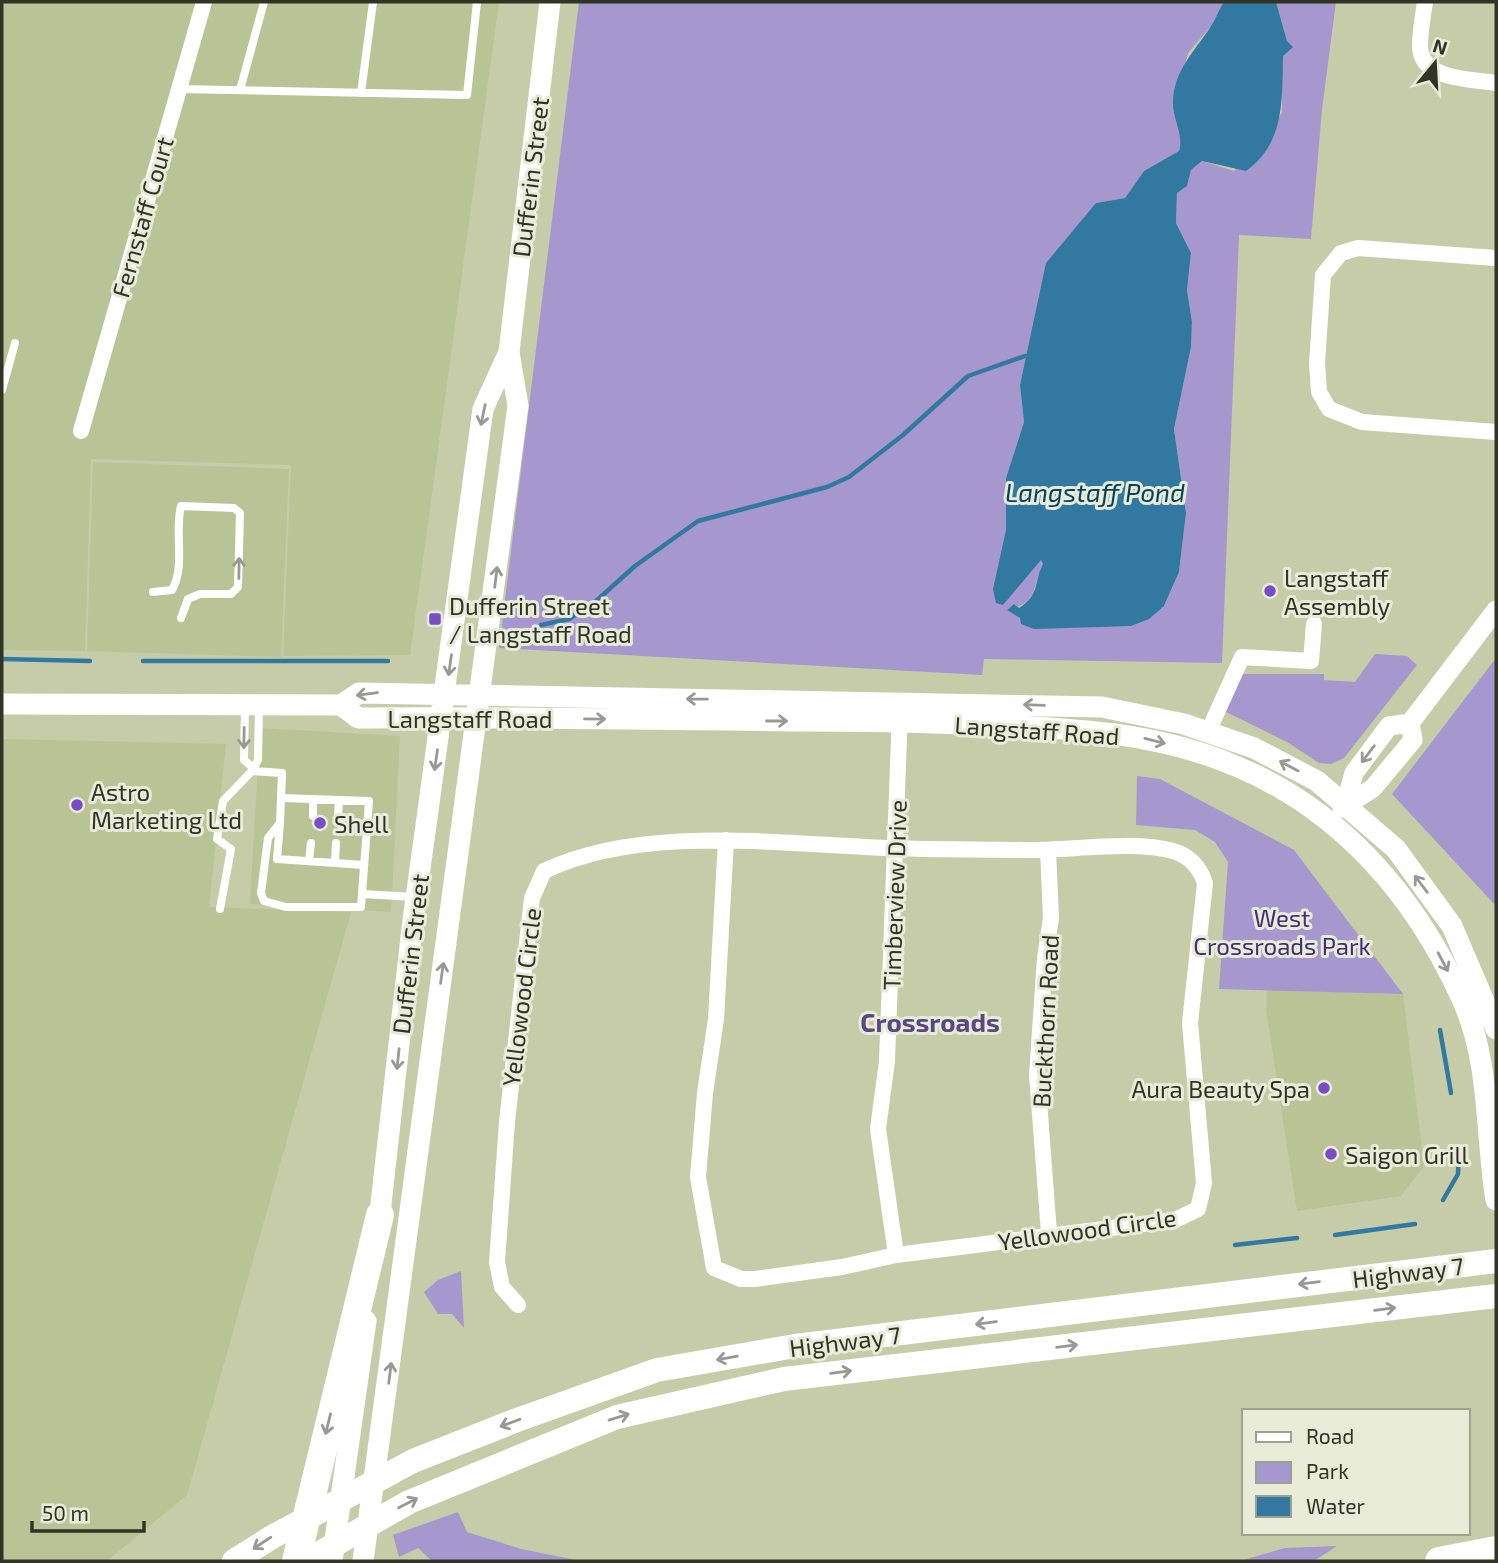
<svg xmlns="http://www.w3.org/2000/svg" width="1498" height="1563" font-family="'Exo 2',sans-serif">
<style>
.built{fill:#bac396}
.green{fill:#a697cf}
.water{fill:#3279a1}
.lines{fill:none;stroke-linecap:round;stroke-linejoin:round}
.stream{stroke:#3279a1;stroke-width:4.5}
.service{stroke:#fff;stroke-width:8}
.minor{stroke:#fff;stroke-width:16}
.tertiary{stroke:#fff;stroke-width:19}
.secondary{stroke:#fff;stroke-width:21}
.primary{stroke:#fff;stroke-width:24}
.motorway{stroke:#fff;stroke-width:28}
.oneway{stroke:#989992}
.poi-dot{fill:#794cc5;stroke:#e7ebd8;stroke-width:2.5}
.labels{text-anchor:middle;dominant-baseline:central;stroke-width:6;stroke-linejoin:round;paint-order:stroke}
.street-label{font-size:24px;fill:#313325;stroke:#e7ebd8}
.poi-label{font-size:24px;fill:#313325;stroke:#e7ebd8;text-anchor:start}
.park-label{font-size:24px;fill:#462b76;stroke:#e7ebd8}
.water-label{font-size:26px;font-style:italic;fill:#07425f;stroke:#e7ebd8}
.neighbourhood-label{font-size:26px;font-weight:bold;fill:#5a4684;stroke:#e7ebd8}
</style>
<rect width="100%" height="100%" fill="#c5cca7"/>
<path class="built" d="M2,2H499L410,655L283,656L291,465L91,459L85,651L2,650Z
M93,462L289,469L281,657L87,651Z
M260,728L400,736L391,912L250,904Z
M2,739L226,744L209,907L351,912L187,1495L107,1561H2Z
M1267,990L1403,994L1424,1166L1401,1196L1297,1211L1266,1009Z"/>
<path class="green" d="M579,2H1224L1212,25L1188,53L1174,112L1182,140L1179,151L1144,171L1125,198L1096,203L1034,327L1020,385L1024,422L1006,478V530L1032,569L1041,560L1044,564C1031,586 1040,603 1007,610L1164,606L1179,572L1186,513L1174,429L1191,347L1192,322L1187,290L1191,253L1176,223L1177,193L1187,186L1191,170L1202,161L1234,171L1282,113V56L1287,41L1276,2H1336L1322,109L1311,239L1239,235L1222,663L984,659L982,675L499,648Z
M1375,654L1407,656L1417,665L1344,758L1331,764L1319,763L1287,742L1222,710L1243,674H1324V680L1355,682Z
M1496,658V906L1392,794Z
M1137,776L1160,779L1294,850L1403,994L1219,989L1228,862L1215,842L1195,830L1136,825Z
M461,1271L464,1328L452,1314H438L424,1292L438,1280Z
M458,1512L467,1532L521,1549L581,1561H432L418,1548L399,1557L393,1535Z
M1337,1546L1314,1561H1240L1285,1548Z"/>
<path class="water" d="M1224,2H1276L1287,41L1293,47L1283,56C1282,100 1285,143 1246,171L1202,161L1191,170L1187,186L1177,193L1176,223L1191,253L1187,290L1192,322L1191,347L1174,429L1186,513L1179,572L1164,606L1149,619L1131,626L1034,629L1021,624L1020,618L1007,610L1014,604L1019,608C1040,595 1034,581 1043,564L1041,560L1003,605L996,603L993,589L1006,530V478L1024,422L1020,385L1046,263L1096,203L1125,198L1144,171L1179,151C1184,134 1173,121 1173,103C1173,71 1195,51 1211,26C1216,19 1219,9 1224,2Z"/>
<g class="lines">
<path class="stream" d="M541,625L569,619L595,602L635,566L698,521L827,487L849,477L903,435L968,376L1025,356
M2,659L90,661
M143,661H388
M1440,1030L1451,1093
M1443,1200L1458,1174L1459,1147
M1335,1235L1415,1224
M1235,1245L1297,1238"/>
<path class="service" d="M179,89L467,95L477,2
M240,90L264,2
M361,93L373,2
M2,390L15,343
M153,592L172,590C186,565 174,534 181,506L234,508L240,513L238,587L231,594H200L188,599L181,618
M245,706L244,760L252,767
M252,771L282,773L280,823L268,838L261,893L264,901L286,907H361L369,801L281,798
M313,816V799
M338,816L339,800
M280,823L277,859L364,865
M309,861L311,843
M335,863L336,843
M362,894L415,897
M220,909L231,849L217,839L223,801L252,771L258,760L259,706"/>
<path class="minor" d="M1425,2C1423,16 1420,31 1420,46C1420,80 1471,79 1496,83
M1496,258L1358,248L1341,253L1323,275L1317,363L1319,392L1329,409L1362,422L1496,432
M81,431L204,2
M1208,732L1242,657L1311,661L1314,624
M1048,850L1051,918L1045,958L1037,1075L1049,1233
M896,1255L878,1129L887,1061L900,711
M518,1305L502,1287L497,1262L507,1122L532,898L544,871C636,827 765,842 865,847C918,850 971,849 1024,850C1066,851 1135,840 1173,851C1190,856 1200,868 1205,883L1190,1023L1204,1183L1198,1209L1175,1220L896,1255L842,1267L755,1279H741L714,1268L698,1177L705,1093L716,1019L726,840"/>
<path class="tertiary" d="M1345,805L1354,773L1389,726L1410,723L1496,610
M1342,808L1373,788L1413,740L1410,723"/>
<path class="secondary" d="M2,704L341,705L358,718C503,717 648,719 794,721C858,721 922,722 986,725C1072,728 1158,732 1238,767C1342,811 1415,896 1461,997C1491,1061 1485,1132 1496,1200
M341,705L359,693L1102,707L1184,724L1254,748L1317,781L1396,849L1452,926L1496,1029
M378,1230L413,920L483,409L509,352
M332,1561L366,1321
M363,1561L518,406L509,352L550,2"/>
<path class="primary" d="M234,1561L272,1537L413,1461L517,1420L657,1370L795,1346L1496,1261
M306,1561L409,1502L617,1417L784,1379L1496,1296"/>
<path class="motorway" d="M296,1561L380,1215
M1439,1561L1496,1550"/>
</g>
<defs><path id="oneway-shaft" d="M-6 0H5M1.5-3L5.5 0L1.5 3" fill="none" stroke-width="1.6" stroke-linecap="round" stroke-linejoin="round" transform="scale(1.75)"/></defs>
<g class="oneway">
<use href="#oneway-shaft" transform="translate(483 415) rotate(102)"/>
<use href="#oneway-shaft" transform="translate(239 568) rotate(-89)"/>
<use href="#oneway-shaft" transform="translate(496 577) rotate(-83)"/>
<use href="#oneway-shaft" transform="translate(450 665) rotate(98)"/>
<use href="#oneway-shaft" transform="translate(367 694) rotate(173)"/>
<use href="#oneway-shaft" transform="translate(697 699) rotate(-179)"/>
<use href="#oneway-shaft" transform="translate(1034 705) rotate(-178)"/>
<use href="#oneway-shaft" transform="translate(595 719) rotate(1)"/>
<use href="#oneway-shaft" transform="translate(777 721)"/>
<use href="#oneway-shaft" transform="translate(244 738) rotate(91)"/>
<use href="#oneway-shaft" transform="translate(1155 741) rotate(14)"/>
<use href="#oneway-shaft" transform="translate(1368 754) rotate(127)"/>
<use href="#oneway-shaft" transform="translate(436 760) rotate(98)"/>
<use href="#oneway-shaft" transform="translate(1289 766) rotate(-152)"/>
<use href="#oneway-shaft" transform="translate(1421 884) rotate(-127)"/>
<use href="#oneway-shaft" transform="translate(1443 962) rotate(62)"/>
<use href="#oneway-shaft" transform="translate(442 973) rotate(-82)"/>
<use href="#oneway-shaft" transform="translate(398 1059) rotate(96)"/>
<use href="#oneway-shaft" transform="translate(1309 1283) rotate(173)"/>
<use href="#oneway-shaft" transform="translate(1385 1309) rotate(-7)"/>
<use href="#oneway-shaft" transform="translate(986 1323) rotate(173)"/>
<use href="#oneway-shaft" transform="translate(1067 1346) rotate(-7)"/>
<use href="#oneway-shaft" transform="translate(727 1358) rotate(170)"/>
<use href="#oneway-shaft" transform="translate(841 1372) rotate(-7)"/>
<use href="#oneway-shaft" transform="translate(390 1373) rotate(-83)"/>
<use href="#oneway-shaft" transform="translate(619 1417) rotate(-17)"/>
<use href="#oneway-shaft" transform="translate(510 1423) rotate(159)"/>
<use href="#oneway-shaft" transform="translate(328 1424) rotate(104)"/>
<use href="#oneway-shaft" transform="translate(408 1503) rotate(-27)"/>
<use href="#oneway-shaft" transform="translate(262 1543) rotate(147)"/>
</g>
<g class="poi-dot">
<circle cx="1270" cy="591" r="7"/>
<rect x="428" y="612" width="14" height="14" rx="3.5"/>
<circle cx="77" cy="805" r="7"/>
<circle cx="320" cy="823" r="7"/>
<circle cx="1324" cy="1088" r="7"/>
<circle cx="1331" cy="1154" r="7"/>
</g>
<g class="labels">
<g class="street-label">
<text transform="translate(530 177) rotate(-83)">Dufferin Street</text>
<text transform="translate(142 217) rotate(-74)">Fernstaff Court</text>
<text x="470" y="718">Langstaff Road</text>
<text transform="translate(1037 730) rotate(4)">Langstaff Road</text>
<text transform="translate(894 895) rotate(-88)">Timberview Drive</text>
<text transform="translate(410 954) rotate(-83)">Dufferin Street</text>
<text transform="translate(521 997) rotate(-83)">Yellowood Circle</text>
<text transform="translate(1045 1021) rotate(-87)">Buckthorn Road</text>
<text transform="translate(1087 1229) rotate(-8)">Yellowood Circle</text>
<text transform="translate(1408 1272) rotate(-7)">Highway 7</text>
<text transform="translate(845 1341) rotate(-7)">Highway 7</text>
</g>
<g class="poi-label">
<text x="1284" y="577">Langstaff<tspan x="1284" dy="28">Assembly</tspan></text>
<text x="449" y="605">Dufferin Street<tspan x="449" dy="28">/ Langstaff Road</tspan></text>
<text x="91" y="791">Astro<tspan x="91" dy="28">Marketing Ltd</tspan></text>
<text x="334" y="823">Shell</text>
<text x="1310" y="1088" text-anchor="end">Aura Beauty Spa</text>
<text x="1345" y="1154">Saigon Grill</text>
</g>
<g class="park-label">
<text x="1282" y="917">West<tspan x="1282" dy="28">Crossroads Park</tspan></text>
</g>
<g class="water-label">
<text x="1095" y="491">Langstaff Pond</text>
</g>
<g class="neighbourhood-label">
<text x="930" y="1021">Crossroads</text>
</g>
</g>
<rect width="1498" height="1563" fill="none" stroke="#313325" stroke-width="7"/>
<rect x="1242" y="1409" width="228" height="126" fill="#e7ebd8" stroke="#9ea190" stroke-width="2"/>
<rect x="1256" y="1432" width="35" height="10" fill="#ffffff" stroke="#9ea190" stroke-width="2"/>
<text x="1306" y="1444" font-size="21" fill="#313325">Road</text>
<rect x="1256" y="1462" width="35" height="21" fill="#a697cf" stroke="#9ea190" stroke-width="2"/>
<text x="1306" y="1479" font-size="21" fill="#313325">Park</text>
<rect x="1256" y="1496" width="35" height="21" fill="#3279a1" stroke="#9ea190" stroke-width="2"/>
<text x="1306" y="1514" font-size="21" fill="#313325">Water</text>
<g transform="translate(1435 63) rotate(18)" stroke="#e7ebd8" stroke-width="5" paint-order="stroke">
<path d="M0-5L12 26L0 18L-12 26Z" fill="#313325"/>
<text y="-10" font-size="19" font-weight="bold" text-anchor="middle" fill="#313325">N</text>
</g>
<path d="M32 1521v10h112v-10" fill="none" stroke="#313325" stroke-width="3.5"/>
<text x="42" y="1521" font-size="21" fill="#313325" stroke="#e7ebd8" stroke-width="5" paint-order="stroke">50 m</text>
</svg>
